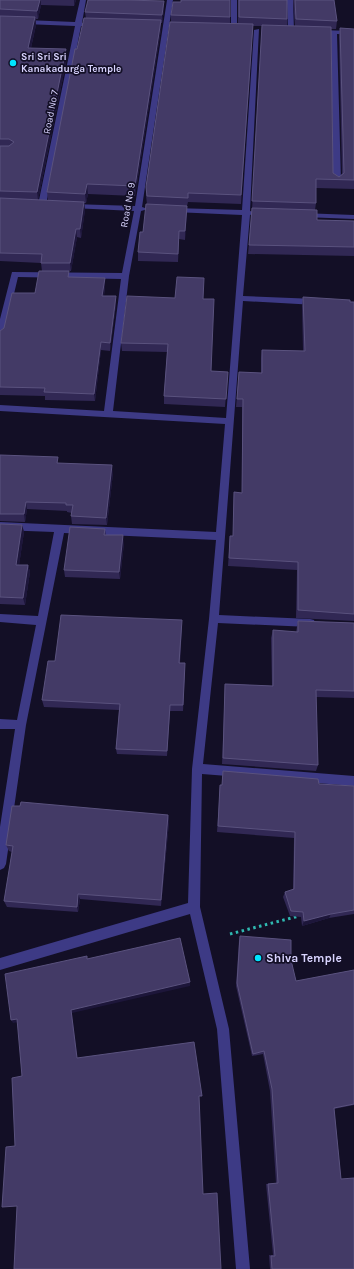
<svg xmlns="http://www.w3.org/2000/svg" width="354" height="1269" font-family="Karla,sans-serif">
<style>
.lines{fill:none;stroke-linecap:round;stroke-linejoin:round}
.path{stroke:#2fb8b0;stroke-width:3;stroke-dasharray:2.5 3.5;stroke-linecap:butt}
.minor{fill:#3d3a85;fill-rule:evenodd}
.wall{fill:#312854}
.shaded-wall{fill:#1d163a}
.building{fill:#433a66;stroke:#5a527e}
.poi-dot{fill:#00e5ff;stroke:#130f26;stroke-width:1.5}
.labels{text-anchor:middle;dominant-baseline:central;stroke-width:3.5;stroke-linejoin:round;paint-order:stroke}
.far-poi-label{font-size:10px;font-weight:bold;fill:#d9d4ff;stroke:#130f26;text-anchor:start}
.far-street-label{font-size:10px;fill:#d9d4ff;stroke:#130f26}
.poi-label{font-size:12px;font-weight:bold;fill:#d9d4ff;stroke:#130f26;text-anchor:start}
</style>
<rect width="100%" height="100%" fill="#130f26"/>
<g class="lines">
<path class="path" d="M230,934L299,916"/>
<path class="minor" d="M80,0H86L82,23H96L99,25L96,27L81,26L46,205L42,207L38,205L75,26L0,23V19L75,22Z
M167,0H173L142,207L148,209L141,211L129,276L113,411L226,418L242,215L174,212L170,210L174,208L242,210L254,30L259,29L250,211L256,213L250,215L243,296L316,299L320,302L316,305L243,301L219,615L310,619L314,620L315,623L314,626L310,627L218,623L203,764L354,776V786L202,774L200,907L229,1029L250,1269H236L217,1029L190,914L0,970V958L188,903L192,769L209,619L216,540L64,533L26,725L6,864L4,868L0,870V827L15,729H0V719L17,720L36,625L0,622V614L38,616L54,532L0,530V522L216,532L225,424L0,411V405L104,411L121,279L18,277L4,336L0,339V319L12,272L122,273L134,211L72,208L68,206L72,204L135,206Z
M231,0H237V29L234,31L231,29Z
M287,0H293L294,31L291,33L288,31Z
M318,30L354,31V35L337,34L341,182L337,184L333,182L331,34L316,33L315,32Z
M301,213L354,215V219L304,217L300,215Z"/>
</g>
<path class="wall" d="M0,0H76L74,6L41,5L38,19H36V25L31,48L67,58L38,200H48L47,192L77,49L86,19L85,12L164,10L162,23H161V29L135,196L88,194L86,203H84L85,210L81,238L77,237L71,271H44L105,286L104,296L116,304L110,351L101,350L95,401L45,400V396L0,395V331L4,328L35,293L42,271L41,263L0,261Z
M230,0V23H238V0H287V26H295L293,0H334L337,21L336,29H331L333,173L339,177L342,174L339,37L340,28L354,29V189L316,188V203L315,210L317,220L354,221V256L248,254L252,210L262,26H253L241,204L188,202L187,206L185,240L179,239L178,262L138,261V252L143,232L147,204L146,196V187L171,22V15Z
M303,297L354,302V621L296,618L297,570L228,566L230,536H233L234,492L242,493V407H236L239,372L261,373V358L262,350L303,351L302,306Z
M203,299L211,371L228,372L225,407L164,404V396L167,352L122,351L121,343Z
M0,455L59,463L113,473L107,525L72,524L71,516L72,513L67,512V511L27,509L25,522L0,521Z
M0,524L22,525L24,532L19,565H28L30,572L25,605L0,604Z
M105,529L106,535L124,543L120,579L65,577L64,570Z
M298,621L354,623V698L316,697L318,765L316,771L222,764L225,684L272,686L271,638L273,630L296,632Z
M182,626L180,663L185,670L183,711H170L167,756L117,754L116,749L119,710L44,707L42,700L55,661Z
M223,771L319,784L354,786V914L329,918L302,926L301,917L290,916L283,897L285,892L293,890L294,838L217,832L220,785H222Z
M168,815L169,822L161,906L80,899L78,912L7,907L4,901L12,852L9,851L6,845Z
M240,936L291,960L296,981L354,970V1105L334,1109L341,1179L354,1269H270L269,1255H273L266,1184L276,1183L270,1091L263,1054L252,1056L236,986L239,940Z"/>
<path class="shaded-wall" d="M40,0H41V5L38,19L37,11Z
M74,0H76L74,6Z
M164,1V10L162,23V15Z
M35,17L36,25L29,56L28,48Z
M161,20V29L135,196V186Z
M66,49L67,58L38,200L37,192Z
M87,184L88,194L86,203L85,194Z
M84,202L85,210L81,238L80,229Z
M187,206V214L185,240V231Z
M76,229L77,237L71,271L70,263Z
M179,231V239L178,262V254Z
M105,278V286L103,304L102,296Z
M116,296V304L110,351V343Z
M101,342V350L95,401L94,394Z
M112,465L113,473L107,525L106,518Z
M26,502L27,509L25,522L24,514Z
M22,525L24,532L18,572L16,565Z
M123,535L124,543L120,579L119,572Z
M28,565L30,572L25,605L23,598Z
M170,705V711L167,756V751Z
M168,815L169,822L161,906V900Z
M78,894L80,899L78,912L77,907Z
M331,914L329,918L302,926L304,921Z
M190,982V986L72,1013L78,1061L77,1058L71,1010Z
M17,1019L19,1022L13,1023L11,1020Z"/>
<path class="building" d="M0,0H40L37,11L0,9Z
M88,0H124L164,1L162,15L85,12Z
M181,0H230V17L171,15L173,2H181Z
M239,0H287V19L239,17Z
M295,0H334L337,21L296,19Z
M0,16L35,17L28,48L66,49L37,192L0,191V146H9L14,142L9,139H0Z
M84,18L161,20L135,186L87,184L85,194L47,192L75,49H77Z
M170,22L253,24L241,195L188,193V198L147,196L146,187Z
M262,25L331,27L333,173L339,177L344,173L340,28L354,29V180L316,179V203L252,201Z
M0,198L84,202L80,229H76L70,263H41L42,254L0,253Z
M146,204L187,206L185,231H179L178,254L138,252L140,232H143Z
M252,208L317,210V220L354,221V247L249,245Z
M39,271H69L68,277L105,278L102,296H116L110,343L101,342L94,394L44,392L45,388L0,387V331L4,328L12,293H35Z
M177,277L204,278L203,299H214L211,371L228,372L226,399L164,396L168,344L121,343L127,296L175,298Z
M303,297L350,300V302H354V614L298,610V562L229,558L230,536H233L234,492L242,493L243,399H237L239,372L262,373V350L305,351Z
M0,455L58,457L57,463L112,465L106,518L71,516L73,505H66V503L26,502L24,514H0Z
M0,524L22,525L16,565H28L23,598L0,597Z
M70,527L105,529L104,535H123L119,572L64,570Z
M61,615L182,620L179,663H185L183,705H170L167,751L116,749L120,704L42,700L48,661H55Z
M298,621L354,623V691L316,690L318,765L223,758L225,684L273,686V630L298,632Z
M223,771L318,779L319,784L354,786V910L331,914L304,921L303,912L291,911L285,892L294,889L295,832L218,826L220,785H222Z
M21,802L168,815L161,900L78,894L77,907L4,901L13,846L6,845L12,806H20Z
M240,936L291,940V960L296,981L354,970V1104L334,1108L341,1179L354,1178V1269H272L271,1256H275L268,1184L278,1183L272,1089L264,1051L253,1054L237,983Z
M180,938L190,982L71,1010L77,1058L194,1042L202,1096H199L203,1194L217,1193L221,1269H14L17,1206L2,1207L6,1147L15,1146L12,1078L22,1076L17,1019L11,1020L5,974L87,956V959Z"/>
<g class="poi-dot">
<circle cx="13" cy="63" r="4"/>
<circle cx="258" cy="958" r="4"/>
</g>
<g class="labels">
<g class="far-poi-label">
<text x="21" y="57">Sri Sri Sri<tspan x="21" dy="12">Kanakadurga Temple</tspan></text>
</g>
<g class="far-street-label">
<text transform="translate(51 112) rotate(-79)">Road No 7</text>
<text transform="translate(128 205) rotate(-80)">Road No 9</text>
</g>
<g class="poi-label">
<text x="266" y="958">Shiva Temple</text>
</g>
</g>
</svg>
